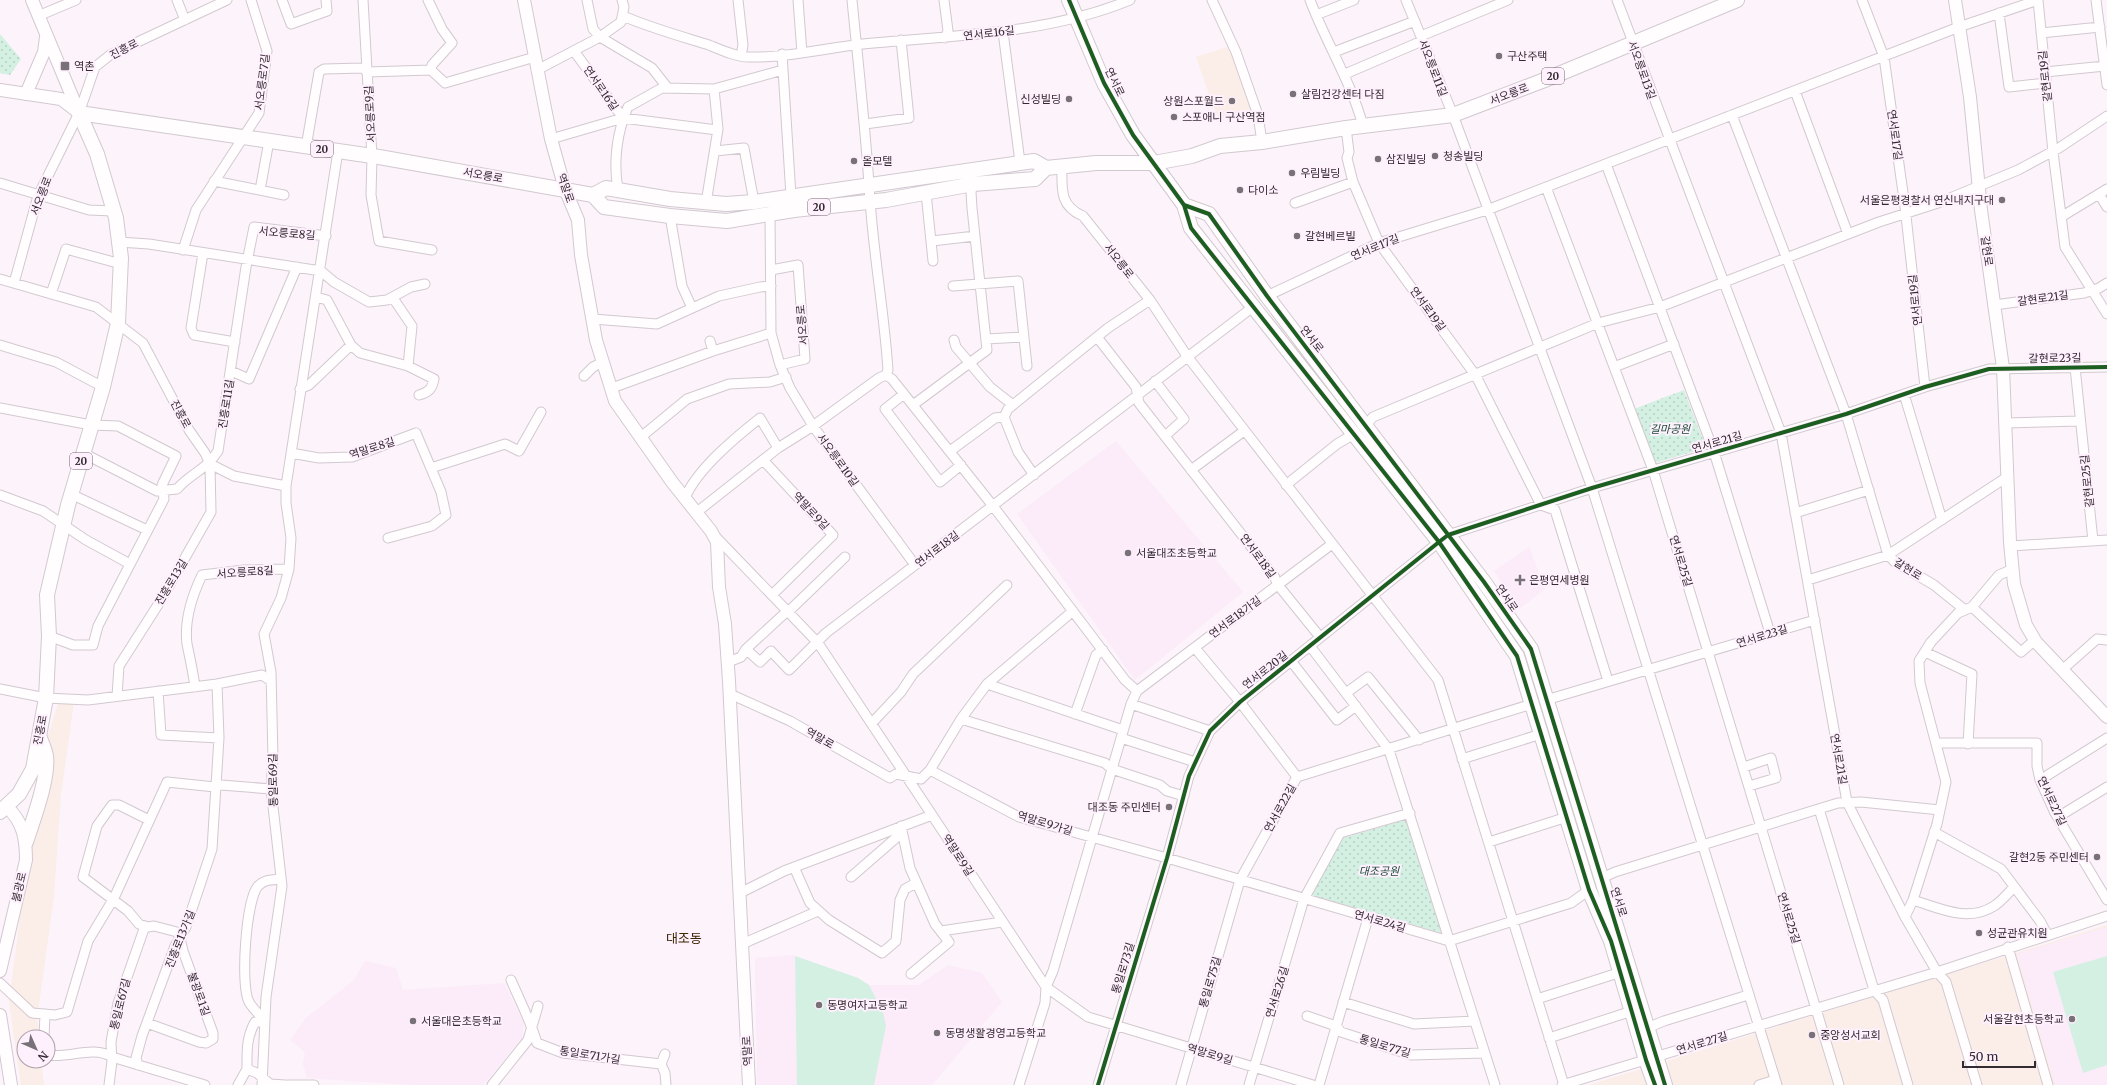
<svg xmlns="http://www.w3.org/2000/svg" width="2107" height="1085" font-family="Merriweather,'Noto Sans KR',serif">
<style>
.commercial{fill:#fbede7}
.built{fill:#fcebf9}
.green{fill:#d3f0e2}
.park{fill:url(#park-dots)}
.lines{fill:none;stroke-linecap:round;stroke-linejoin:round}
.street-casing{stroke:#d2c9d0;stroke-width:11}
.secondary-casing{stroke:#d2c9d0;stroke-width:14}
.primary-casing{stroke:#d2c9d0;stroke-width:16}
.street{stroke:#fffdfe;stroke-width:9}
.secondary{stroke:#fffdfe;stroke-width:12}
.primary{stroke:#fffdfe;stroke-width:14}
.cycleway-casing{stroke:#fff0fd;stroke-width:6}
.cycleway{stroke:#1b5e20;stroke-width:4}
.poi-dot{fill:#797178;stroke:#fff0fd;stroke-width:1.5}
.labels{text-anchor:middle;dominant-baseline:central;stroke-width:4;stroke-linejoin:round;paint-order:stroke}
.shield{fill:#fff0fd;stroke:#70656f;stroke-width:1}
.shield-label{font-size:10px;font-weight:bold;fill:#332a32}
.street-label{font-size:11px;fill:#332a32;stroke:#fff0fd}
.poi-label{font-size:11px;fill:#332a32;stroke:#fff0fd;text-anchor:start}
.park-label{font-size:11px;font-style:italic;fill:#184b36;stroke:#fff0fd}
.quarter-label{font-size:13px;fill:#392800;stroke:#fff0fd}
</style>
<defs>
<pattern id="park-dots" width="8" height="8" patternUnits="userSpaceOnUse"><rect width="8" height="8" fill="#d3f0e2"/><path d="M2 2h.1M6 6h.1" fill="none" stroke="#b6cec2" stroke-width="1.8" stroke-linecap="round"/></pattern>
</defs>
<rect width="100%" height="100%" fill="#fcf4fa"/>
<path class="commercial" d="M1230,46L1255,114L1218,119L1196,57Z
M74,702L61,794L54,896L37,1019L39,1037H24V1061H41L44,1085H21L9,1002L41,758L58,704Z
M2107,925V1085H1589Z"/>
<path class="built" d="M1116,441L1243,592L1135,680L1017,514Z
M1529,547L1545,589L1519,609L1494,571Z
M2107,927V1085H2055L2017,954Z
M793,955L858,978L869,985H919L948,965L982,973L1002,1002L932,1085H757L755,958Z
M365,961L396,968L403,990L504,983L524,1024L522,1038L483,1085H413L307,1078L303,1064L305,1052L290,1040L306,1018L354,980Z"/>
<path class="green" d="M795,956L858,978L869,985L883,1012L886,1026L874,1085H797Z
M2107,956V1065L2083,1073L2053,972Z"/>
<path class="park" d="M0,34L21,59L10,75L0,73Z
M1684,390L1706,448L1655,463L1634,409Z
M1408,819L1442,933L1311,895L1343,838Z"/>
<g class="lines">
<defs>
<path id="street" d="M177,0L185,20
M282,0L291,24L327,11L326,0
M363,0L372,157L371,195L379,241L432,250
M428,0L442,29L452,43L432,65L431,70
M587,0L593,29L600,37L652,68L667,87
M738,0L743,45L741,56
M798,0L802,53
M852,0C858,62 865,123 869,185C872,247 884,308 888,370L886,375
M944,0L948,31L945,38
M1212,0L1236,52L1258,115L1262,142
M1310,0C1326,43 1351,81 1363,126
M1406,0L1453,115L1592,488L1777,1085
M1617,0L1781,433L1847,802L1905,917L1937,972L1946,982L1977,1085
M1862,0L1884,57L1905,207L1925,387
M2038,0L2053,152L2065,247L2107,314
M2096,0L2107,85
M1999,13L2009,87L2046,83
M1316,15L1354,0
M38,16L76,0
M623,16C651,28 680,36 709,45C721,50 736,57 749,57C787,58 825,48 863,44C953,35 1045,35 1130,0
M1003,32L1020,162
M2041,33L2100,27
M1421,36L1508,0
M574,51L623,118
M1334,52L1415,21
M782,54L791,196
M431,70L445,83L535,57
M537,70L600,37L621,22L624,7L622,0
M2045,72L2105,66
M1345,74L1422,41
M1795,91L1848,234
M1732,115L1846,414L1888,555
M865,124L909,118L901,40
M1346,128L1349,152L1347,158L1353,182L1379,243L1476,376L1541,505L1555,510L1608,681
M551,139L623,118L717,130
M306,147L319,72L324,69L363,68L367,72L431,70
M715,151L744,148L754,202
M1606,164L1714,452L1770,633
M1062,166C1062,188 1059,206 1083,216L1150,300L1187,356L1438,680L1564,1085
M214,181L284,195
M0,183L89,210L113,211
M1546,187L1653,470L1839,1085
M618,189C613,163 617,131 628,107L662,88L714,89L783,70
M260,190L269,141
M926,193L933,261
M2099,194L2107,207
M706,203L718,129L714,89
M1295,203L1353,182
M770,214L771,333L780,365L790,388L813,426L915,565
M670,216L682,286L692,308
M2061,217L2107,189
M932,241L975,236
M119,242L149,244L321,271L334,282L369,302L387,300L411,287L425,284
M183,250L196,210L259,113L267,51L251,0
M203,253L191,328L194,335L235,342
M771,270L798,265L805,359L780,365
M0,279L96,307L143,343L189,430L205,453L210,464L211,512L161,600L119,666L117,696
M14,283L38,196L79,113L95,67L110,55L227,0
M953,286L1018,281L1027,366
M51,294L66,249L121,264
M1267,296L1379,243L1487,210L1959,27L2038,0
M316,297L327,300L351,345L360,353L408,366L434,379C432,389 429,392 419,395
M393,298L412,326L408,366
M1994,305L2084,293L2099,288L2107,283
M593,319L657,324L719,296L760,287L771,286
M1097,337L1136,387L1139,403L1274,576L1278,585L1320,637
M986,339L1024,337
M954,340L956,347L990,387L1013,405
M0,345L56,362L103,387
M713,351L771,333
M1614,367L1674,344
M2075,367L2093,541
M231,371L249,379L297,267
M584,376L593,367L603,362
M1155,381L1184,419L1165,436
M612,388L713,351L710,341
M300,389L309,385L351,345
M904,394L885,409L940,482L961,465
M1904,394L1942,520
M913,405L987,350L972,208L971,192L973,184
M0,408L91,425L118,426L176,456L162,485L164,499L98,626L93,645H73L49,636
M2005,423L2080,421
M1366,425L1373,417L1598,323L1660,307L1879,222L1938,203L2018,170L2059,148L2107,116
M641,437L687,399L729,384L770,382L786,377
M950,451L995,418L1004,417
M83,453L157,491L177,489C191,473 205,471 218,451L246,267L254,227L326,236
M291,453L319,458L352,457L416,433L441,492L446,515L432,526L388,538
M763,460L833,535L772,595
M210,464L234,476L286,486
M431,468L505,444L519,451L541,412
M1191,470L1244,431
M1034,475L1018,452L1004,417L1008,409L1108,328L1150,300
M1286,485L1337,444L1354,434
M71,494L147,530
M0,495L43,511L86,540L130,564
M685,498C697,469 736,437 760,418L778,448
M697,512L778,448L813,426L879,378L886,375L892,379L993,506L1125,680L1137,691
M1795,513L1869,490
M714,535L818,643L1046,987L1088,1017L1313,1085
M2011,546L2107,540
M1888,555L1895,562L1934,585L1965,610
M1808,580L1888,555L2007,477
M1972,607L2021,652L2035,640
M1310,646L1389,750L1495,1085
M1195,648L1240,702L1297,777
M746,649L760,662L771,651L789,670L826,633L1253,307
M1925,652L1972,674L1968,744
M1291,661L1337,720L1356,706
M728,662L741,657L746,649L784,614L788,612L845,557
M2062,670L2097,639L2107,640
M987,684L1123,730
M195,687C193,672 190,658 187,644C184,620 192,596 202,575L244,570L289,569
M0,689L46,698L88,700L217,684L262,675L271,681
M158,691L161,735L219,738
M1346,693L1368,677L1419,740
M730,694L790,721L890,778L896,774L921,779L930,770L1019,817L1167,858L1449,941L1571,903L1589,890
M1546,700L1815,620
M1131,704L1210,731
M1075,714L1096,655L1103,650
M961,719L1105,763L1112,769L1160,785L1167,791L1184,796
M872,723L901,692L913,674L1007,585
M1121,738L1195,762
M1936,743H2037V766L2040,780L2055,813L2107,900
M1462,759L1541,734
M1744,767L1771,758L1776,778L1749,786
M930,770L961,719L987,684L1073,611
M2040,780L2107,738
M1819,809L1874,990L1883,1000L1908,1085
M2058,817L2107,787
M1934,832L2001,869L2040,921L2047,934
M1489,842L1567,817
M794,867L810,903L829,920L882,953L896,941L900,900L905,889L916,883
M851,877L897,837L901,826L910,868L935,924L949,942L911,974
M1602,878L1615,872L1838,803L1861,802L1940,810
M281,879C272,880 265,879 258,886C246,900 240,985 249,1002C253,1009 260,1015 265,1021L255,1022C246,1038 247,1052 247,1069L257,1073L270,1084L285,1085
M740,893L784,871L932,815
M1913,900C1939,908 1968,923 1994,906C2001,902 2008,893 2014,887
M1905,917L1913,900L1937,824L1946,782L1920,683L1919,661L1931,642L1958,613L1972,607L1999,575L2013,569
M941,931L1002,922
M742,944L818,911
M2008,947L2048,1085
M511,980C520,1001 531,1022 537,1043L563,1053L661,1064L665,1054
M0,983L32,1013L55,1015L67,1012L88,941L114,898L167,782L215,787L221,785L271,789
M1537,999L1621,972
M1343,1002L1414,1024L1475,1021
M1307,1016L1336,1026L1341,1032L1411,1055L1485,1053
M147,1023L199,1042L206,1043L213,1039V1033L183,951L180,938L177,932L154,926L148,927L139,924L128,911L83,877L97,826L112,805H119L149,820
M1647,1028L1664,1021L1748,995
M44,1037L45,1014
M1549,1038L1632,1011
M48,1055C68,1059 93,1045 112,1057L205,1085
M661,1064L665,1073L666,1085
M138,1065L136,1058L142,1036L175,946L186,927L212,849L219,738L217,684
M109,1085L112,1061L111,1042L118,1003L145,926
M238,1085L247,1069
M262,1085L266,997L282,886L271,789L273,759L271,672L264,634L281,598L289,569L291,538L286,503V486L338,151
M288,1085H314
M492,1085L528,1040L538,1006
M1019,1085L1045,1003L1046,987L1053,971L1131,704L1137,691L1332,544
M1098,1085L1167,858L1189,776L1210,731L1240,702L1439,542L1448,535L1592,488L1846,414L1925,387L1989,369L2107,367
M1181,1085L1240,880L1297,777L1532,704
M1249,1085L1304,899L1340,833L1410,813
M1319,1085L1368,918
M1562,1085L1937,972L2107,916
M1759,1085L1775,1080"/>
<path id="secondary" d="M32,0L79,113
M524,0L551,139L565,189L578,220L581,255L596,340L615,401L672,482L711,531L717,542L719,587L725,624L729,681L749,1085
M1955,0L1970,97L1981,210L2003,368L2010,542L2014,584L2026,625L2036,642L2107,717
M0,90L61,99L78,112
M26,94L44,52L46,37
M0,971L26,860C26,838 23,822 7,807
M0,1015L11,1085"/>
<path id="primary" d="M1069,0L1104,83L1133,135L1184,205L1191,228L1439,542L1517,656L1589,890L1611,941L1646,1060L1655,1085
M79,113L379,157L593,195L606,188L670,199L726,204L754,202L1034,161L1046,168L1096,163H1154L1192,156L1220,146L1262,142L1346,128L1453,115L1542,81L1737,0
M593,195L604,207L670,216L727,221L794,210L886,200L973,184L1035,179L1046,168
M1184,205L1209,214L1267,296L1484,582L1531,649L1665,1085
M0,812L19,794L33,769L46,698L49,636L47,595L68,505L103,387L118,323L121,258L116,218L97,154L79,113
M26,842C33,820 49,778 46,756C45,750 42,744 40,738"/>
</defs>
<use href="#street" class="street-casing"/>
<use href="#secondary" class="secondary-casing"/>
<use href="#primary" class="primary-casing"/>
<use href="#street" class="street"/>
<use href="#secondary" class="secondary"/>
<use href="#primary" class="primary"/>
<defs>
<path id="cycleway" d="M1069,0L1104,83L1133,135L1184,205L1191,228L1439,542L1517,656L1589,890L1611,941L1646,1060L1655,1085
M1184,205L1209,214L1267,296L1484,582L1531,649L1665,1085
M1098,1085L1167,858L1189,776L1210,731L1240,702L1439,542L1448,535L1592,488L1846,414L1925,387L1989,369L2107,367"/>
</defs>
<use href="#cycleway" class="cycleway-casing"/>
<use href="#cycleway" class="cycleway"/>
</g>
<g class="poi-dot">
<circle cx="1499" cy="56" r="4"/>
<rect x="60" y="61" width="10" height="10" rx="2"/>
<circle cx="1293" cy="94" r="4"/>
<circle cx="1069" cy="99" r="4"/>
<circle cx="1232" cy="101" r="4"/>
<circle cx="1174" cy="117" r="4"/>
<circle cx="1435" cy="156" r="4"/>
<circle cx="1378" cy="159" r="4"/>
<circle cx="854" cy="161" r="4"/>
<circle cx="1292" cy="173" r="4"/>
<circle cx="1240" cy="190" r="4"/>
<circle cx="2002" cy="200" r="4"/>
<circle cx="1297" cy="236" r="4"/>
<circle cx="1128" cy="553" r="4"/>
<path d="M1518 574h4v4h4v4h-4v4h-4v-4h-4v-4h4z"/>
<circle cx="1169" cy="807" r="4"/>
<circle cx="2097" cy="857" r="4"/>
<circle cx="1979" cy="933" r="4"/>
<circle cx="819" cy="1005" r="4"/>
<circle cx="2072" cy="1019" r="4"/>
<circle cx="413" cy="1021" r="4"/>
<circle cx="937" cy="1033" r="4"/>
<circle cx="1812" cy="1035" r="4"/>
</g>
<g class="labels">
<g class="shield">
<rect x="1542" y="68" width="22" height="16" rx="3"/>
<rect x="311" y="141" width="22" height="16" rx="3"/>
<rect x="808" y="199" width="22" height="16" rx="3"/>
<rect x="70" y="453" width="22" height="16" rx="3"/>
</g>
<g class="shield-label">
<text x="1553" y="76">20</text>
<text x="322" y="149">20</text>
<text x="819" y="207">20</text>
<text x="81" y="461">20</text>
</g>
<g class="street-label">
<text transform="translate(989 33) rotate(-7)">연서로16길</text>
<text transform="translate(124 49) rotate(-27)">진흥로</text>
<text transform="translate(1433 68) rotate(69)">서오릉로11길</text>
<text transform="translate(1642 70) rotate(70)">서오릉로13길</text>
<text transform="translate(2045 76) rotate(-96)">갈현로19길</text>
<text transform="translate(262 82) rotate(-83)">서오릉로7길</text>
<text transform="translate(1115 82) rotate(64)">연서로</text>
<text transform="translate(601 88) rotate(55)">연서로16길</text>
<text transform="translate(1509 94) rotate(-21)">서오릉로</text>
<text transform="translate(370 114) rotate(-93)">서오릉로9길</text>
<text transform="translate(1895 135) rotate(82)">연서로17길</text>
<text transform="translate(483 175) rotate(10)">서오릉로</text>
<text transform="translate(566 188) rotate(71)">역말로</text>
<text transform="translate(41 196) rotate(-69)">서오릉로</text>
<text transform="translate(287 233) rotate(5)">서오릉로8길</text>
<text transform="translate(1375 247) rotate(-22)">연서로17길</text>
<text transform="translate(1987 251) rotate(82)">갈현로</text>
<text transform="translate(1119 261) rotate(52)">서오릉로</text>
<text transform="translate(2043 298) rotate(-8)">갈현로21길</text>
<text transform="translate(1915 300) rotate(-96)">연서로19길</text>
<text transform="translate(1428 309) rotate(54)">연서로19길</text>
<text transform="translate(802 325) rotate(-95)">서오릉로</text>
<text transform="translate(1312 339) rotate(52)">연서로</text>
<text transform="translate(2055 358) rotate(-1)">갈현로23길</text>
<text transform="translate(226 404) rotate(-81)">진흥로11길</text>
<text transform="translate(181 414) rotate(62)">진흥로</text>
<text transform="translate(1717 442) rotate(-16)">연서로21길</text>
<text transform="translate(372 448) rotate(-18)">역말로8길</text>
<text transform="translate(838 460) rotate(54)">서오릉로10길</text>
<text transform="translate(2087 481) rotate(-96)">갈현로25길</text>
<text transform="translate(811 511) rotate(47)">역말로9길</text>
<text transform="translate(937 549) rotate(-37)">연서로18길</text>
<text transform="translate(1258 556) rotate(54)">연서로18길</text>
<text transform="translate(1681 561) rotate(73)">연서로25길</text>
<text transform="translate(1908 569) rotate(32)">갈현로</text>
<text transform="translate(245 572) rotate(-4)">서오릉로8길</text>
<text transform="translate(171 582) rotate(-59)">진흥로13길</text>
<text transform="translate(1507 598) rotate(55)">연서로</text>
<text transform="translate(1235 617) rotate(-37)">연서로18가길</text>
<text transform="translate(1762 636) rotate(-17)">연서로23길</text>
<text transform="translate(1265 670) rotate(-38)">연서로20길</text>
<text transform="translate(40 730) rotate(-79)">진흥로</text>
<text transform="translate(820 738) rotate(30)">역말로</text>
<text transform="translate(1839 759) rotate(80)">연서로21길</text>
<text transform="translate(273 780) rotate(-91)">통일로69길</text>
<text transform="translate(2052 801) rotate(65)">연서로27길</text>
<text transform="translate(1280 808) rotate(-61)">연서로22길</text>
<text transform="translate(1045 823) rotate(17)">역말로9가길</text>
<text transform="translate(958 855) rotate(57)">역말로9길</text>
<text transform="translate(19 887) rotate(-77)">불광로</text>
<text transform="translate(1619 902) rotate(72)">연서로</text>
<text transform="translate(1789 918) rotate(73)">연서로25길</text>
<text transform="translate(1380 921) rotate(16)">연서로24길</text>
<text transform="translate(180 939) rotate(-68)">진흥로13가길</text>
<text transform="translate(1123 968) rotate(-73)">통일로73길</text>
<text transform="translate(1210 982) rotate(-74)">통일로75길</text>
<text transform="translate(1277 992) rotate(-73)">연서로26길</text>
<text transform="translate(199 994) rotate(70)">불광로1길</text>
<text transform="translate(120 1004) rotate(-76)">통일로67길</text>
<text transform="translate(1702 1043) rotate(-17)">연서로27길</text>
<text transform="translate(1385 1046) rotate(17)">통일로77길</text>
<text transform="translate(747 1051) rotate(-93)">역말로</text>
<text transform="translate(1210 1054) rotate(17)">역말로9길</text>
<text transform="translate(590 1055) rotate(9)">통일로71가길</text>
</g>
<g class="poi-label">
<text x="1507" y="56">구산주택</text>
<text x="74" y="66">역촌</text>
<text x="1301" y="94">살림건강센터 다짐</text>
<text x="1061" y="99" text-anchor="end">신성빌딩</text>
<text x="1224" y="101" text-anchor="end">상원스포월드</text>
<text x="1182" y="117">스포애니 구산역점</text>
<text x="1443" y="156">청송빌딩</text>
<text x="1386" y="159">삼진빌딩</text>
<text x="862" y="161">올모텔</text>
<text x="1300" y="173">우림빌딩</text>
<text x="1248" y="190">다이소</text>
<text x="1994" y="200" text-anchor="end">서울은평경찰서 연신내지구대</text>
<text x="1305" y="236">갈현베르빌</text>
<text x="1136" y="553">서울대조초등학교</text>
<text x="1529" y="580">은평연세병원</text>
<text x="1161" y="807" text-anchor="end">대조동 주민센터</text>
<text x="2089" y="857" text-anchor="end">갈현2동 주민센터</text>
<text x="1987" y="933">성균관유치원</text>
<text x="827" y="1005">동명여자고등학교</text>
<text x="2064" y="1019" text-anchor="end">서울갈현초등학교</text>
<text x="421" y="1021">서울대은초등학교</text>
<text x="945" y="1033">동명생활경영고등학교</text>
<text x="1820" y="1035">중앙성서교회</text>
</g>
<g class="park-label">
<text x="1670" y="429">길마공원</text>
<text x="1379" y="871">대조공원</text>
</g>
<g class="quarter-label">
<text x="684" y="938">대조동</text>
</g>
</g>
<g transform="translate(36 1049) rotate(135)"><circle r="19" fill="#fff0fd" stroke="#ada1ac"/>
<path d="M0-3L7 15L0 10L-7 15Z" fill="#797178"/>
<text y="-6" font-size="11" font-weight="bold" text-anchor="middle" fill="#332a32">N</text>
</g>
<path d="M1963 1061v6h72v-6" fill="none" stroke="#332a32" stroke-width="2"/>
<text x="1969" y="1061" font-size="12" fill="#332a32" stroke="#fff0fd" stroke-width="3" paint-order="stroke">50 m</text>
</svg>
